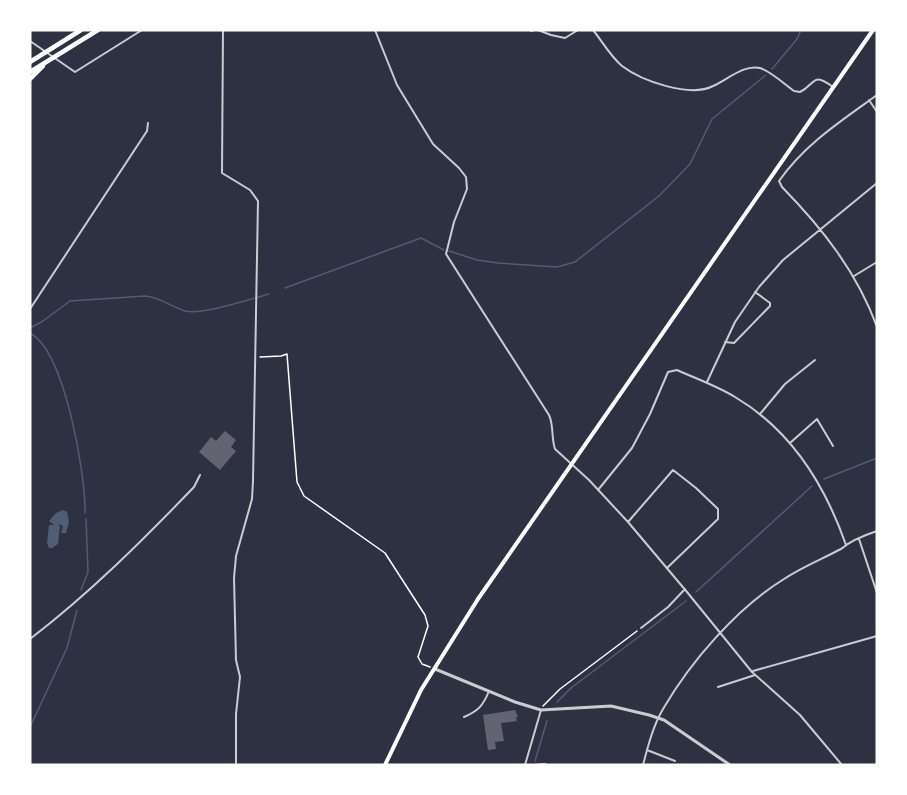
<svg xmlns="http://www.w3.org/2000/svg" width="907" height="795" font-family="Montserrat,sans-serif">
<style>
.water{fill:#4f5d75}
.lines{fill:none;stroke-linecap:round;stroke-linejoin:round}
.stream{stroke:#4f5d75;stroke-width:1.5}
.building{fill:#626471}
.path{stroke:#fff;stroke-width:1.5}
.minor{stroke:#caccd0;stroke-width:2}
.tertiary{stroke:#caccd0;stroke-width:3}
.secondary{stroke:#fff;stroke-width:4}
.motorway{stroke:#fff;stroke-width:4.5}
</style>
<rect width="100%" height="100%" fill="#2d3142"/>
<path class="water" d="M63,510L67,512L69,522L66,533H61L63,526L58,524L60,527L58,544L52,548H49L47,543L49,525H54L49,521L56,513Z"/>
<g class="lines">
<path class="stream" d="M772,69L797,39L801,30
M449,251L477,260L498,263L557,267L575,262L659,196L690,164L712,119L766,75
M285,288L421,238L444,250
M30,328L43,321L70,301L145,296C160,297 171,307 185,311C202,315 251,299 269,294
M30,333C65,351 86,476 85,513
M824,479L877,458
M81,590L88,572L86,519
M696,592L812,486
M557,702L571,688L686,601
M30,727L67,648L77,610
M535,761L547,721"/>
</g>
<path class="building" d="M225,431L236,440L231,447L236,451L220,470L199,452L211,437L216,441Z
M515,710L518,717H516L517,721L501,723L504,741L495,742L496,749L488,750L483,715Z"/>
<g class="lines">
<path class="path" d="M260,357L281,356L287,354L297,482L304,496L385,553L425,615L428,626L418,657L422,664L430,667
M543,706L560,689L637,631
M529,765L546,764"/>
<path class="minor" d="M223,30L222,173L250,190L258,201L253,481L252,499L236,556L234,578L236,660L240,677L236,714V765
M375,30L397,85L433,144L459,168L466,177L467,189L454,222L446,254L549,415C554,426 551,437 555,449L589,480L628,522L687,592L752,672L800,715L842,765
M538,30L551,35L565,38L578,30
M593,30C602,41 611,57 622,66C642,81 690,98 713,86C727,80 744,64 760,68C772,72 784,84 794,91L800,92C816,84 812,71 833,87
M531,31L534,30
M30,41L75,72L142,30
M877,95C841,121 805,144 779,181L782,187C822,228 857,272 877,327
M869,100L877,112
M854,276L877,262
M30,309L147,131L148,123
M725,342L734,343L770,306V303L755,292
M707,382L735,322L759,287L783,260L877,183
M760,414L785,384L815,360
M790,443L817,419L833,446
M598,490L632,448L650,414L668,372L677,370C697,379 717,386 735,397C791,430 825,485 846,545
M628,522L673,470L696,488L718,509V519L667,568
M859,539L877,593
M641,628L668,607L685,589
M30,639C90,593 142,541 194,487L200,475
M753,671L877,636
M718,687L755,675
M464,717C478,711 483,706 489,691
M647,750L675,761
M525,765L541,710
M551,765H556
M609,765H612
M643,765C648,746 653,726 663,709C691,661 737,608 784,579C802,567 822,559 841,549C850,541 865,535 877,531"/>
<path class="tertiary" d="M435,669L515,702L541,710L611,706L649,715L664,720L730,765"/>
<path class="secondary" d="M385,765L421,690L478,599L873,30"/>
<path class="motorway" d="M30,62L81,30
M30,72L98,30
M30,79L43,66"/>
</g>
<rect width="907" height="795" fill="none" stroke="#ffffff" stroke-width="63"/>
</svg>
